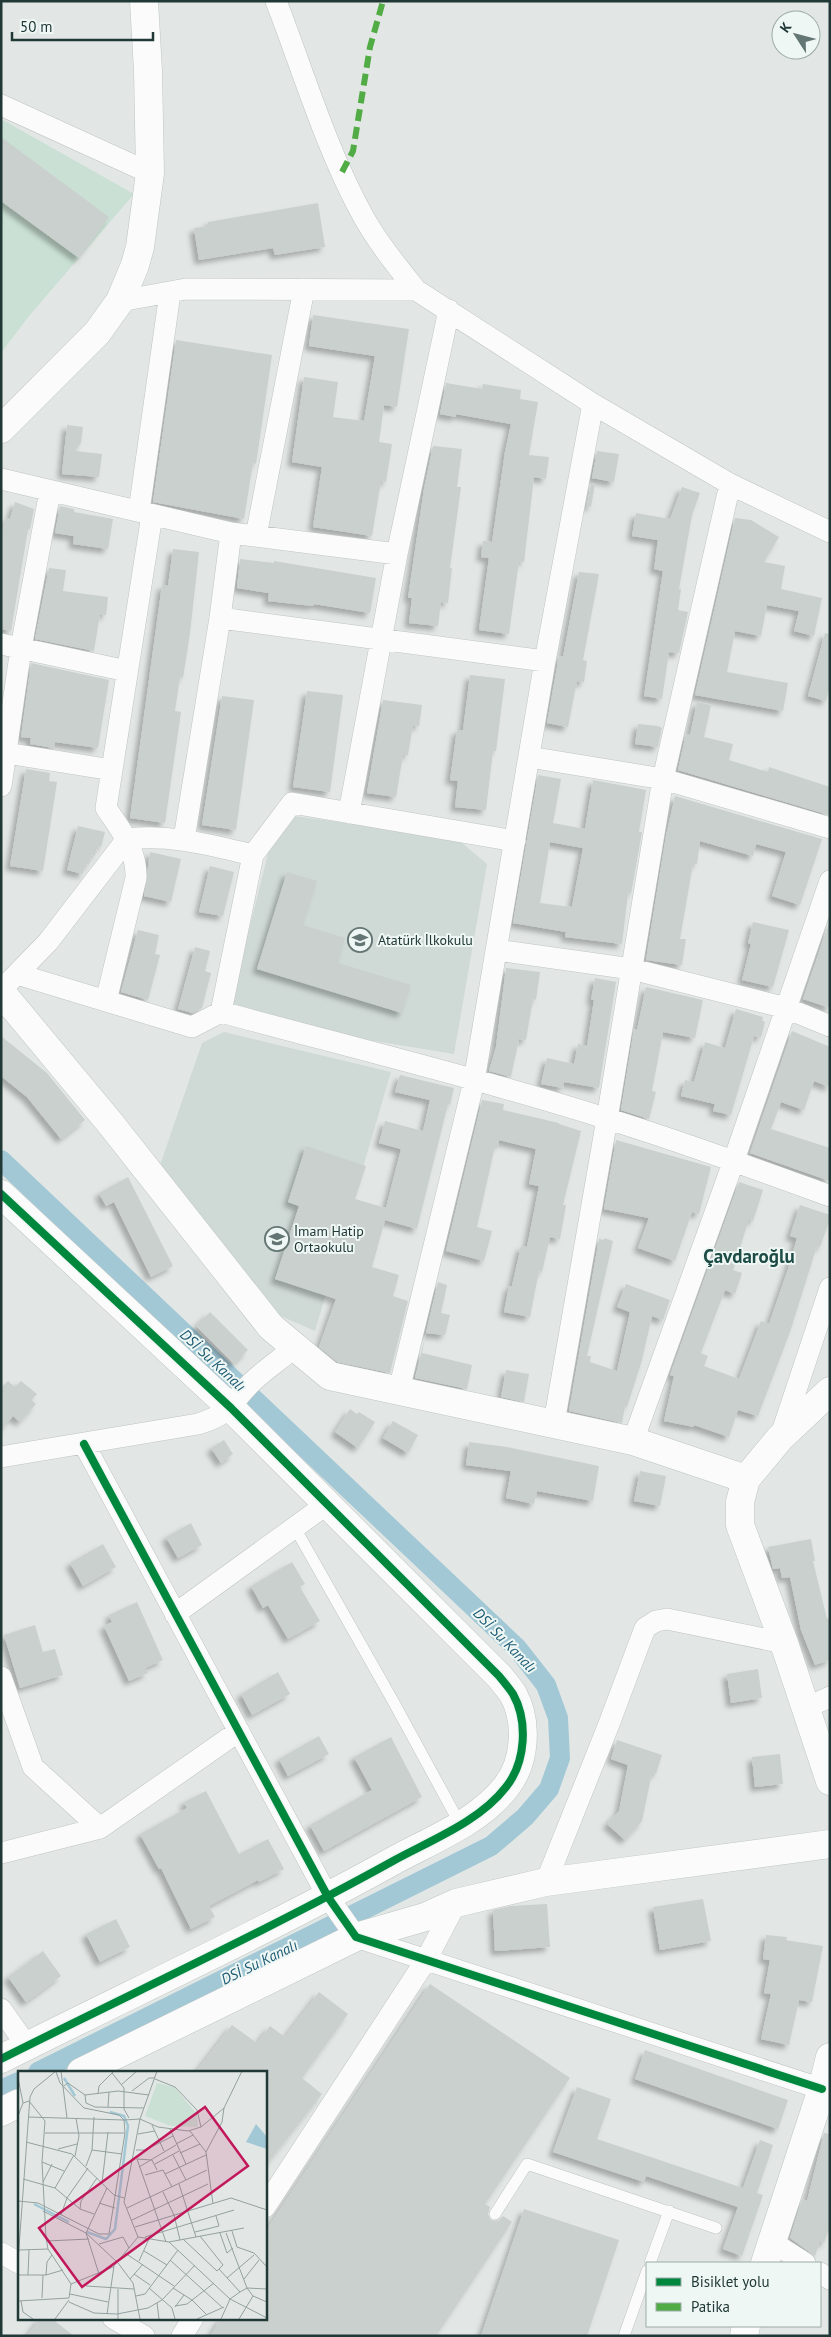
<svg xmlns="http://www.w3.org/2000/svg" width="831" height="2337" font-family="'PT Sans',sans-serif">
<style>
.built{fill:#cfd9d5}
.green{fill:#cae0d4}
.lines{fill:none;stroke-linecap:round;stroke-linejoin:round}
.canal{stroke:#a2c8d6;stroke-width:20}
.building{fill:#cad0ce;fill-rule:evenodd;filter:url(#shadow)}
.lane-casing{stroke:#bfc4c2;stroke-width:12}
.street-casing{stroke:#bfc4c2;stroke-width:22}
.secondary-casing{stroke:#bdc5c3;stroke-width:29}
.lane{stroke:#fbfbfb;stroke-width:11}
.street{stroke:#fbfbfb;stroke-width:21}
.secondary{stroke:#fbfbfb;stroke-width:28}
.quiet{stroke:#52ac45;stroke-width:6;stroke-dasharray:12 6;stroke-linecap:butt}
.cycleway-casing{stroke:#eff7f4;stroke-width:11}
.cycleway{stroke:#00873e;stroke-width:8}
.labels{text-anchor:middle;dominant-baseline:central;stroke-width:4;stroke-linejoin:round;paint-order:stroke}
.poi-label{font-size:14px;fill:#203936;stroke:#eff7f4;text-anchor:start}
.water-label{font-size:15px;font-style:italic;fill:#1c5a74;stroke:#eff7f4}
.district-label{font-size:19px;font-weight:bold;fill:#1d4b45;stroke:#eff7f4}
.inset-river{fill:none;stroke:#a2c8d6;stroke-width:2.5}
.inset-road{fill:none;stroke:#94a19f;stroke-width:1}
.view{fill:#c2185b;fill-opacity:0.15;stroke:#c2185b;stroke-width:2.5}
.inset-edge{fill:none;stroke:#203936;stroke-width:2.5}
</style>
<defs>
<filter id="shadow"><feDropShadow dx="-4.5" dy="4.5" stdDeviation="2.5" flood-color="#0004"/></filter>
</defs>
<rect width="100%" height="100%" fill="#e2e7e5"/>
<path class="built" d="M294,816L456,838L487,864L454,1054L227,1017L272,838Z
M224,1032L391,1072L315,1331L267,1310L159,1168L202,1043Z"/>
<path class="green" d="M1,119L134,194L29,316L1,353Z"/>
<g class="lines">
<path class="canal" d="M1,1160L517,1648L546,1685L558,1718L560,1758L549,1789L525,1817L491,1846L38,2072
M1,2090L19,2082"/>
</g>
<path class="building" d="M1,137L109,217L79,258L1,201Z
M318,203L325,247L275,255L273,248L199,260L194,228L208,226V222Z
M313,315L409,329L397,407L384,405L379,442L392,444L386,482L381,481L372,536L313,527L322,467L292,462L304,377L338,382L333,417L364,421L375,356L309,346Z
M176,340L272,355L256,464L253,463L244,519L153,502Z
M446,383L482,389L483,384L521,390L520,399L538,402L529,455L549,457L546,479L534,477L524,562L519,561L509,634L479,630L489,558L481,557L483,541L492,542L505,452L511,424L456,414V417L440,414Z
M67,425L83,427L81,443L75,451L102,454L99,477L62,474Z
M433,446L462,449L457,487H461L450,568H452L448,603L441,602L438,626L409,623L412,598H408L424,489Z
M597,451L619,454L614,482L592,478Z
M591,483L595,484L591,507L587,506Z
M682,487L700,493L692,515L679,589H681L678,610L688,612L679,653L669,652L662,699L644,696L663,571L654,569L658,540L632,536L636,513L670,519Z
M15,502L34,509L30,529H28L11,631L1,629V532L6,518L10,519Z
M60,506L74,509V512L113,519L108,549L73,544L74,536L55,533Z
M735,518L751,520L779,537L764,562L785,566L781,589L822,598L814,636L794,631L799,611L767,605L761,636L735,631L727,672L788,683L783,711L695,695Z
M173,549L199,552L190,633L183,678L180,677L175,711L181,712L165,823L130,818L162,585L168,586Z
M240,559L274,563V561L376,578L370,613L314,604L313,606L268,601L269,593L237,588Z
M49,568L66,570L63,591L108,597L106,615L100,614L94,651L35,639Z
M579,572L599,574L583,660L587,661L584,682L577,681L568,727L547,723L559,656L563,657Z
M825,633L830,634V686L826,701L808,696Z
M31,663L109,680L98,748L55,742L54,748L30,744L31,738L21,737Z
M470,675L505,679L496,751H493L486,810L455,807L458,781L450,780L457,730H463Z
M307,691L343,695L330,792L293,787Z
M222,696L254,700L236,830L202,825Z
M383,700L422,705L419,726L413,725L408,755H403L396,797L367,793Z
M697,702L711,705L704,737L733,744L729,760L768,772L769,767L830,787L829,815L678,770L686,734L690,735Z
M638,724L658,726L662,728L658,747L635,744Z
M26,769L50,773L49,781L57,782L43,871L10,866Z
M538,775L561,779L553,823L585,829L593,780L646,790L639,832H642L631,894L628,893L622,944L565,937L566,932L513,923ZM550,842L583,848L572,907L540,903Z
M675,796L822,839L800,905L772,896L786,852L756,844L753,856L700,841L697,864H693L680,939H686L682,965L646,960L666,836Z
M78,826L105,832L101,847L97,846L95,856L91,855L89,865L85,864L83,874L67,870Z
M150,852L181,859L171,902L144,896Z
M210,866L234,872L223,916L199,912Z
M287,872L317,881L303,925L345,938L338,963L411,985L402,1013L257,969Z
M830,920V1008L803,999Z
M753,922L789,930L773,987L742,980L751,944L748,943Z
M138,930L159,935L155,954L160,955L148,1000L121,992Z
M195,947L210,951L205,971L211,973L202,1008L193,1013L178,1009Z
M506,968L540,972L536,1000L533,999L526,1040L519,1039L511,1077L489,1071L496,1047Z
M595,978L616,982L599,1088L564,1082L563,1088L541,1084L547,1058L574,1064L578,1044L587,1046L594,1000H591Z
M646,987L703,1000L695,1038L663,1032L652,1091L656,1092L649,1119L621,1110L634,1029L637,1030Z
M736,1009L763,1017L762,1020L765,1022L761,1037L754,1036L731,1115L713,1111L715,1104L681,1096L685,1080L694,1082L705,1042L725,1048Z
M792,1031L830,1047V1087L814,1081L804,1110L781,1102L771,1129L830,1148V1181L750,1153Z
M1,1036L47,1073L85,1120L61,1139L27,1097L1,1076Z
M400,1075L454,1088L450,1105L448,1104L417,1229L385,1220L372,1267L399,1275L393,1296L408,1301L390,1373L337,1362L319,1347L336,1299L275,1279L299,1206L288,1202L306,1146L366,1166L355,1199L386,1208L401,1149L379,1143L385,1121L423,1131L430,1100L395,1092Z
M482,1100L504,1104L503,1110L559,1123V1124L581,1131L563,1205H566L560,1239L550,1237L542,1272L539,1271L530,1317L504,1312L509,1286H512L521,1246L527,1247L539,1186L529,1184L536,1149L499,1140L498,1146H495L477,1227L492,1231L484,1261L446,1251Z
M616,1140L711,1167L699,1214L692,1212L675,1261L638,1248L649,1218L604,1209Z
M128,1177L173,1266L151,1277L114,1202L106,1206L99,1193Z
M739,1182L763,1190L753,1221L749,1219L733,1270L742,1273L735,1294L725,1290L701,1353L708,1356L704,1366L739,1379L761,1321L769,1324L788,1269L797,1238L790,1236L800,1205L830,1215V1219L820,1247L817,1246L790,1332L758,1416L738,1410L729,1437L694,1425V1427L664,1421L674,1376L670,1375Z
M604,1238L613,1241L587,1356H591L590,1362L617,1371L630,1312L617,1307L626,1284L670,1300L663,1320L652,1316L642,1360L627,1407L625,1406L622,1423L569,1411L599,1239L604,1240Z
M438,1282L447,1285L441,1313L450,1315L445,1335L426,1333Z
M210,1312L248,1350L234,1364L196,1326Z
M426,1333L422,1353L472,1365L467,1389L415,1378Z
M506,1370L529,1374L524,1402L501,1397Z
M8,1381L15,1387L21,1381L37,1394L31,1400L36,1404L20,1422L13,1416L1,1430V1388Z
M350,1409L357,1414L359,1412L375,1422L358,1448L335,1432Z
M393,1421L418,1435L408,1453L383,1438Z
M224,1440L233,1454L221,1463L211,1448Z
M469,1442L507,1447L599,1466L593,1501L537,1491L534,1504L506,1498L511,1471L466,1465Z
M640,1471L666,1476L660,1506L634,1501Z
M191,1523L202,1545L178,1558L166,1537Z
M811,1539L815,1561H813L827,1619L830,1618V1660L815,1665L801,1630L790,1577L782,1578L780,1568L773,1569L768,1547Z
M103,1544L116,1567L83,1586L70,1563Z
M292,1562L305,1584L300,1587L320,1621L288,1639L268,1605L263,1608L251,1586Z
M137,1602L163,1660L145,1668L148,1673L129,1681L104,1626L112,1622L109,1615Z
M35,1625L43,1652L55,1649L63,1675L20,1688L4,1635Z
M758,1669L762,1698L731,1703L727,1674Z
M278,1672L290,1694L252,1715L241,1694Z
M319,1736L329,1754L288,1776L279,1759Z
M391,1737L422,1797L324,1851L310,1825L372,1790L354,1757Z
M617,1740L662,1755L656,1774L652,1773L642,1821L625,1840L607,1824L619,1811L628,1765L611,1759Z
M780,1754L783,1784L755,1787L752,1757Z
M206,1791L239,1854L268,1839L284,1869L259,1882L258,1880L209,1906L215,1917L191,1929L161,1868L159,1869L140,1834L187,1808L184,1802Z
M703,1899L711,1941L660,1950L653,1907Z
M547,1904L550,1947L495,1951L493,1910L511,1906Z
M116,1919L130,1947L100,1962L86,1934Z
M766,1935L787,1937L786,1940L823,1946L812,2002L799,2000L789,2045L761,2039L771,1994L764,1993L770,1960L763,1959Z
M43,1951L61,1976L26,2002L8,1977Z
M430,1984L570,2078L485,2204L490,2207L488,2214L491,2220L498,2221L503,2216L512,2222L436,2336H210L221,2318H265V2232Z
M319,1992L348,2014L302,2078L322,2094L265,2167V2072H196L232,2025L257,2043L270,2026L285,2037Z
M645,2050L788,2100L778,2129L635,2079Z
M577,2087L611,2099L597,2139L743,2188L760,2140L773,2145L757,2193L763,2195L742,2256L723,2249L738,2207L646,2176L644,2182L553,2152Z
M824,2133L830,2134V2227L824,2243L820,2241L815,2256L790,2238L802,2199L807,2201Z
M524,2209L619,2240L587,2336H481Z
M40,2318H51L74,2336H27Z"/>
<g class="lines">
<defs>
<path id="lane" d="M295,1528L393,1701L460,1824
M495,2214L527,2164L716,2228
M650,2263L669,2211
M624,2336L647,2271"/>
<path id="street" d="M276,1C303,71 327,151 363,216C378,243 397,266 416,290
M1,105L150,173
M120,301L186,289L416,290L593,404L730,484L830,532
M1,479L231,533L397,554
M139,511L170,293
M256,536L304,289
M220,618L545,661
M1,644L127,671
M6,753L112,770
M529,757L663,779L830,828
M1,786L21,648L50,491
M349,813L397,554L449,310
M184,839L220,618L231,533
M496,950L632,969L786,1008L830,1026
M17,974L192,1027L221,1012C350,1047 481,1079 608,1119C683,1142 756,1169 830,1196
M9,982L48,942L127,839C172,834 210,845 253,855
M106,1001L136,878C137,850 121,830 106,808L152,515
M221,1012L253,855L292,803L515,841
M399,1390L474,1081L545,661L593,404
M554,1423L607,1119L663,779L730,484
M780,1438L830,1288
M633,1441L734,1160L830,881
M84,1444L328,1897L356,1937L822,2089
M1,1457L198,1424C233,1413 229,1404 252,1382C266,1369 281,1359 295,1347
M175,1614L327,1504
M1,1677L33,1767L100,1828
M805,1708L830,1697
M1,1853L100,1828L239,1731
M546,1882L609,1724L645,1628L656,1621L667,1619L784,1643
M1,2009L27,2046
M265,2207L426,1960L456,1903
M772,2242L805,2263
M1,2253L19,2263
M820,2273L830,2279
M113,2318L144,2336
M182,2336L193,2318"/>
<path id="secondary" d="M1,429L97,333L120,301L135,265L140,247L150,173L148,71L144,1
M1,992L110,1123L271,1327L330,1376L633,1441L746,1479
M1,1194L231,1408L499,1676C504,1682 509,1688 513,1694C528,1721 526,1762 506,1787C479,1822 431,1840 393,1861C265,1932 132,1993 1,2059
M830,1391L780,1438L746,1479L740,1502V1525L784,1643L830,1781
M81,2072L356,1937L425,1917L456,1903L546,1882L830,1844
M1,2112L19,2103
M765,2263L822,2089L830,2057
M744,2336L746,2326"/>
</defs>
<use href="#lane" class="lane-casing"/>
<use href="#street" class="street-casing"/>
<use href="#secondary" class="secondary-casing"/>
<use href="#lane" class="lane"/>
<use href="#street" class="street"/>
<use href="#secondary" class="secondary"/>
<path class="quiet" d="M342,172L353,151L370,47L383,1"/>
<defs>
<path id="cycleway" d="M1,1194L231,1408L499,1676C504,1682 509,1688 513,1694C528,1721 526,1762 506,1787C479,1822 431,1840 393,1861C265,1932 132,1993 1,2059
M84,1444L328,1897L356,1937L822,2089"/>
</defs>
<use href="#cycleway" class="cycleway-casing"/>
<use href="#cycleway" class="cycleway"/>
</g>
<defs>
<symbol id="school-ring" viewBox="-11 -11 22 22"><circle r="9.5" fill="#eff7f4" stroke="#647673" stroke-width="1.5"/><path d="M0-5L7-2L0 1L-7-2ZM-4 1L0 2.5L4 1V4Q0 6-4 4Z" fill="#647673"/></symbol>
</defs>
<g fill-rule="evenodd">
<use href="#school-ring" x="346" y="926" width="28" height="28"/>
<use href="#school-ring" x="263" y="1225" width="28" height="28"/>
</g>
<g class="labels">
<g class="poi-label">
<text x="378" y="940">Atatürk İlkokulu</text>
<text x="294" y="1231">İmam Hatip<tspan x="294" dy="16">Ortaokulu</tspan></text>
</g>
<g class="water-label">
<text transform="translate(213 1360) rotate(43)">DSİ Su Kanalı</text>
<text transform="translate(505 1640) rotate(46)">DSİ Su Kanalı</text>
<text transform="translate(259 1962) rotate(-26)">DSİ Su Kanalı</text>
</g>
<g class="district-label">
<text x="749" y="1256">Çavdaroğlu</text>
</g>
</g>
<g transform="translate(18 2071)">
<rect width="249" height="249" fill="#e2e7e5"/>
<path d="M139,12L156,16L179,43L180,56L153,55L127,45Z" fill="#cae0d4"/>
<path d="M238,53L249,66V78L228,71Z" fill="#a2c8d6"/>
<path class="inset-river" d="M46,7L57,25M16,133L51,151M69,161L88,168L97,158L110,55L106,45L92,41"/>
<path class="inset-road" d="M43,0L49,47M139,0L122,48L140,56L170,60L183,56L206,37L224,0M38,1L42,12L66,37L101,44L106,49L122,48L106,131L120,166M94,2L106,17V38L111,47M0,7L5,32M137,8L157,16L179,39L183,56M103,14L119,0M46,15L50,12L67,24L100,20L131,24M114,20L131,7H137M80,23L81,15L96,0M67,24L68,32L77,36L126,37M90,36L91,21M0,45L5,32L11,30L27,50L24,91L28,167L30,178L53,213M134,54L146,80M152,58L168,93M172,60L188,81L195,133M27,62H107M120,63L137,60M8,71L54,83L96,124L106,127M158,73L175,64M40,78L59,73M74,79L104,83M118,79H127L155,65M188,81L204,51L206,37M162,82L182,73M155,84L168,109M57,85L61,65L58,47M119,88L148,171M119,88L134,89L139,99M24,91L46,100M137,93L161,80M68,95L74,79L76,46M121,96L158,74M147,103L188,84M127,104L145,99L154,116M5,108L37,117L56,84M25,111L34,93M84,112L90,61M161,113L178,166M37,117L62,138L76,143M145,121L156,144L162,169M0,130L20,132L81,163H91L107,62L106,49L10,46M81,132L97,137M109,137L189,99M62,138L63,130L79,107M25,140L68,162L100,192L115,212L122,248M43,144L49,127L70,97M114,149L190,113M117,156L213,127L249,139M214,160L219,176L236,182L249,196M177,161L201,155L198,145M202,162L209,182L215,177M208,162L229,217L235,225L249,231M127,166L216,139M165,168L199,200L205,194L182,165M29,170L71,168M151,171L212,228L249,247M81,173L105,166L111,177M1,179L30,178M126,180L149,194M107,182L156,215M152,189L205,237M0,190L12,26L16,18L38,0M121,190L131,168M201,198L222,221M81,203L68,162L89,117M116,203L132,214M0,204H28L45,199M10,204L11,179M28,204L29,191L34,184M209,207L236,184M112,208L125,193M226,208L241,189M68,215L116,218M131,217L154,237L157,248M155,217L174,229L189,244M52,223L90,231M118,225L127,223L160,179M24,227L25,204M0,230L51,227L53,213L95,196L120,166L151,171L226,157M3,230L5,241L15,248M51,231L76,242L99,243L130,237L144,229L177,194M139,232L141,248M157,235L169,233L196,212M157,236L166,224M89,243L96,195M37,248L51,229M100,248V218M179,248L206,236M203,248L212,228L222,221L229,217L249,218M221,248L235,225"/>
<path class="view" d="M187,36L230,95L64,216L21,157Z"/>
<rect width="249" height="249" class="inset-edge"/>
</g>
<rect width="831" height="2337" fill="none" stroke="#203936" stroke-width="5"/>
<rect x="646" y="2262" width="175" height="65" fill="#eff7f4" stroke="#9caba8"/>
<rect x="656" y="2278" width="25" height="8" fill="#00873e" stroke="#9caba8"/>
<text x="691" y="2287" font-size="15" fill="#203936">Bisiklet yolu</text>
<rect x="656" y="2303" width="25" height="8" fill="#52ac45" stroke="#9caba8"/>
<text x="691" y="2312" font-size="15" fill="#203936">Patika</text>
<g transform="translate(796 35) rotate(306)"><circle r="24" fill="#eff7f4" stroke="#9caba8"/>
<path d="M0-4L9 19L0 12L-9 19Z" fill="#647673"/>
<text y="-8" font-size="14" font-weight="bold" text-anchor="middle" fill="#203936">K</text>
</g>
<path d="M12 32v8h141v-8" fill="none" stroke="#203936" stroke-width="2.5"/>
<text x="20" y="32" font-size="15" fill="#203936" stroke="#eff7f4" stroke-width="4" paint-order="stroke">50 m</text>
</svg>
